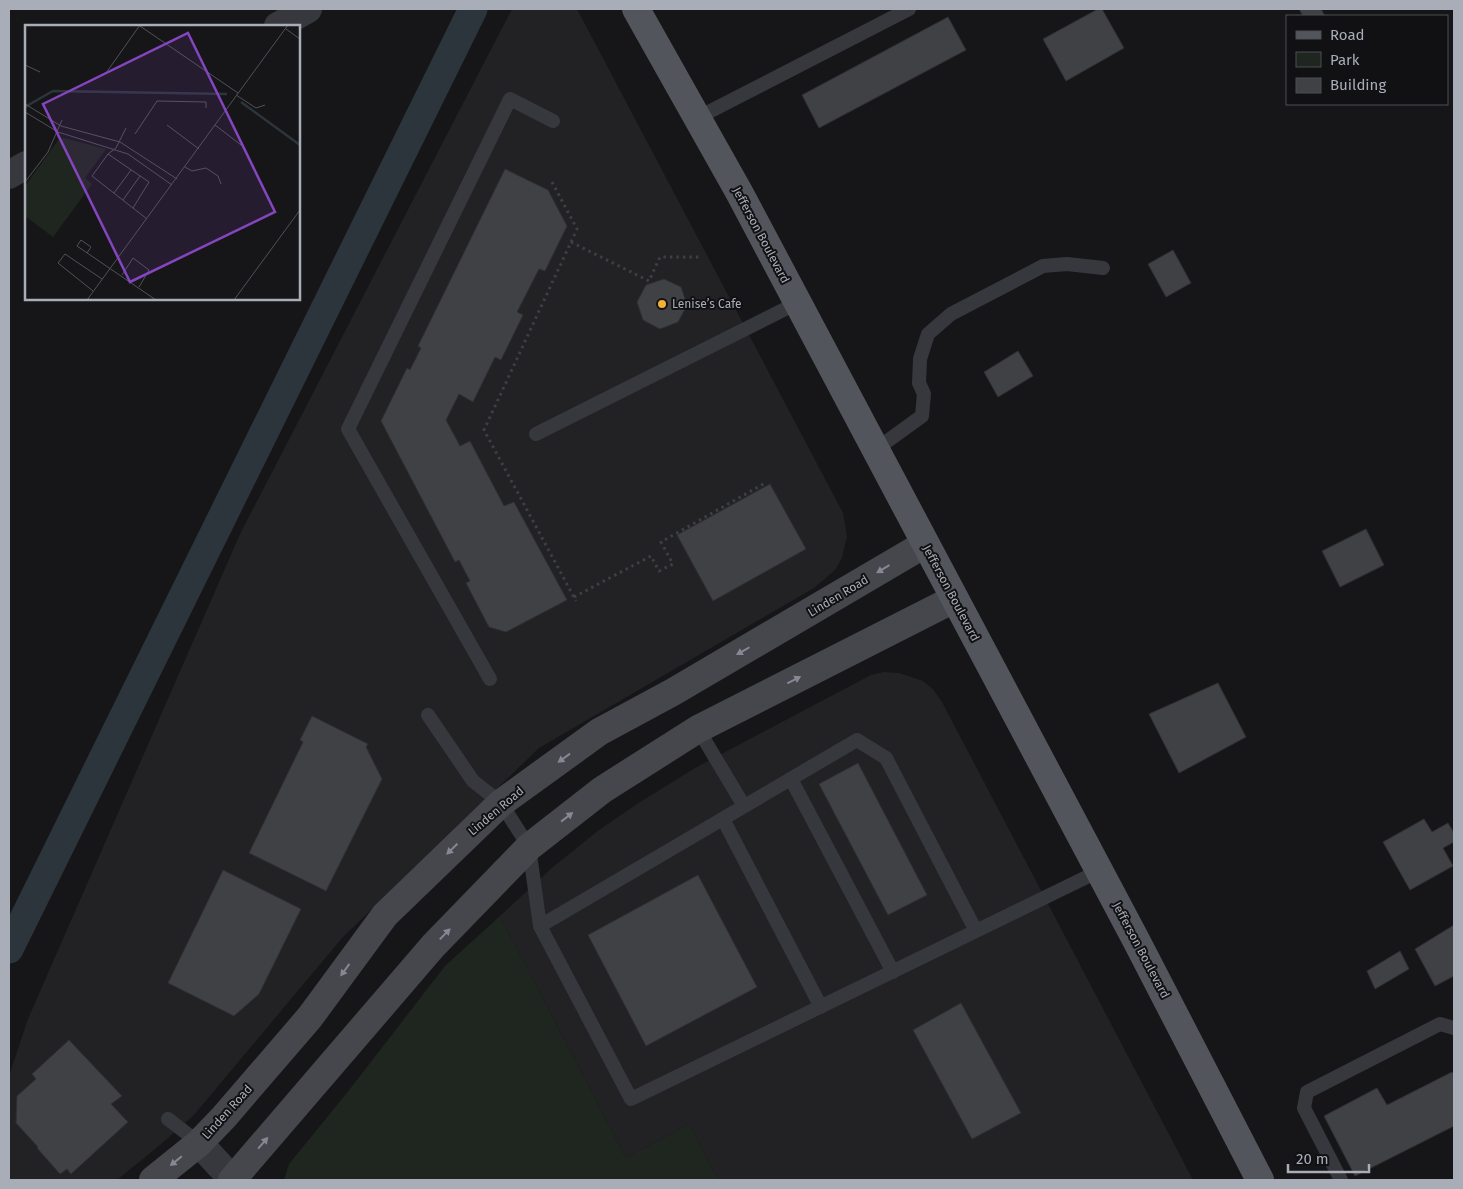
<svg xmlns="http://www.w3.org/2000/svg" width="1463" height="1189" font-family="'Fira Sans',sans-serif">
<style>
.built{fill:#222225}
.green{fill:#1e261f}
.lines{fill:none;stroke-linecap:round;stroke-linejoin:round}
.canal{stroke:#2c353c;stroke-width:29}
.building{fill:#404145;stroke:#303034}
.path{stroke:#3d3f44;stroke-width:3;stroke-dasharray:2.5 4;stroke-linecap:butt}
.lane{stroke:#37383d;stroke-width:14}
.street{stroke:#37383d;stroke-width:28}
.secondary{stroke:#45474d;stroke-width:28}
.primary{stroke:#53555c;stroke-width:28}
.oneway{fill:#858993}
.poi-dot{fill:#f2b134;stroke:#111113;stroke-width:2}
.labels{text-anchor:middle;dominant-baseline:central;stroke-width:4;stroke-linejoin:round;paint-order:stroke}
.street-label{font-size:12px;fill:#a8adb8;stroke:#111113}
.poi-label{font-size:12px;fill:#a8adb8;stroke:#111113;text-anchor:start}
.inset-river{fill:none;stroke:#2c353c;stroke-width:2.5}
.inset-road{fill:none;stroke:#505258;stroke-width:1}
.view{fill:#8446be;fill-opacity:0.15;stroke:#8446be;stroke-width:2.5}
.inset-edge{fill:none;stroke:#a8adb8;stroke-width:2.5}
</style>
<rect width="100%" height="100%" fill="#161618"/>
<path class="built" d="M512,9H577L843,513L847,536L842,558L835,570L814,588L539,748L342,938L194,1115L160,1145L117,1180H9V1076L28,1019L241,532Z
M884,672L899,673L923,681L933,689L942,702L1193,1180H718L689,1124L626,1158L500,916L553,867L599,830L637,804L695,768L871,675Z"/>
<path class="green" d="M500,916L626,1158L689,1124L718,1180H284L289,1164L346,1094L445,966Z"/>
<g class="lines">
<path class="canal" d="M9,949L473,9"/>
</g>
<path class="building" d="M1098,9H1102L1124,48L1066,81L1043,39Z
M1299,9H1321L1325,16H1303Z
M948,17L966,50L819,128L802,95Z
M505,169L548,190L567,226L545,271L539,269L517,312L523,315L501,360L495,357L473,402L459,394L446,420L460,446L470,441L504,506L514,502L567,600L506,632L489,627L466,583L470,581L459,560L455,562L381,421L407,368L410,370L421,348L418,346Z
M1173,250L1191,283L1166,297L1148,264Z
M664,279L681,287L687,305L678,322L660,329L643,320L637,302L646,285Z
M1018,351L1033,376L998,397L984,372Z
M770,484L806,549L713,601L677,535Z
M1366,529L1384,565L1340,587L1322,551Z
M1218,683L1246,737L1179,773L1149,714Z
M312,716L368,744L366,747L382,779L326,891L249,853L303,742L300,740Z
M858,763L927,895L888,915L819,784Z
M1424,819L1432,832L1448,823L1454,833V842L1443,848L1453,866L1410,890L1383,842Z
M223,870L301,909L259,994L234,1016L168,983Z
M698,875L757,987L646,1046L588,935Z
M1454,925V976L1435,986L1415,949Z
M1400,951L1409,969L1375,989L1367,971Z
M961,1003L1021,1113L972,1139L913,1030Z
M69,1040L122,1096L111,1104L128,1122L71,1174L67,1169L60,1174L37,1148L38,1147L16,1123L17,1096L36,1079L32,1074Z
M1452,1072L1454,1075V1126L1355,1176L1324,1116L1377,1088L1387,1105Z"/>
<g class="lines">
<path class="path" d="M552,182L577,229L484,430L576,601
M571,242L649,281L660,257H701
M574,597L651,556L659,571L673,564L661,542L765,483"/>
<path class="lane" d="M697,118L909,9
M536,434L797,303
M875,450L922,416L924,394L919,383L920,359L928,334L951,314L1043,266L1067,264L1103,268
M490,679L348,429L510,99L553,121
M428,715L473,781L501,803L529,847L540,926L631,1099L1099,871
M698,729L744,806
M791,779L893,972
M723,819L821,1007
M540,926L857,740L886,758L976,931
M168,1119L199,1143
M1341,1180L1304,1108L1307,1092L1440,1024L1454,1028"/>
<path class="street" d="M278,26L308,9
M9,175L26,165
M199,1143L233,1180"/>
<path class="secondary" d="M153,1180L199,1143L224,1117L310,1017L385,915L501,803L599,732L673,692L925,544
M232,1180L433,946L529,847L602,790L698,729L954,599"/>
<path class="primary" d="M636,9L739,192L1136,940L1260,1180"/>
</g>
<defs><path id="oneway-solid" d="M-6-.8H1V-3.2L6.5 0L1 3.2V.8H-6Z" transform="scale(1.25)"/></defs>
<g class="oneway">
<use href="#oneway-solid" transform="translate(883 569) rotate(149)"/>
<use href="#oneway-solid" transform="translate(743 651) rotate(150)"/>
<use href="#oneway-solid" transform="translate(794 680) rotate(-27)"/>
<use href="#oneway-solid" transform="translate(564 758) rotate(144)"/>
<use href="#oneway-solid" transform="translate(567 817) rotate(-38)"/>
<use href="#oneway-solid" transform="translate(452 849) rotate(136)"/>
<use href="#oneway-solid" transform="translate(445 934) rotate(-46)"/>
<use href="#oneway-solid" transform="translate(345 970) rotate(126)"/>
<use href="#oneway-solid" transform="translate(263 1143) rotate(-49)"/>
<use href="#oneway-solid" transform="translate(176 1161) rotate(141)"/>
</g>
<circle class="poi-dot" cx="662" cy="304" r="5"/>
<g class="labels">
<g class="street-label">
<text transform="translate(761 235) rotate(62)">Jefferson Boulevard</text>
<text transform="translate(951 593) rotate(62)">Jefferson Boulevard</text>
<text transform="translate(838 596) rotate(-31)">Linden Road</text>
<text transform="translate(496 811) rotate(-40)">Linden Road</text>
<text transform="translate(1141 950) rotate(62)">Jefferson Boulevard</text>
<text transform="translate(227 1112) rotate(-48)">Linden Road</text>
</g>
<g class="poi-label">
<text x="672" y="304">Lenise’s Cafe</text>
</g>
</g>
<g transform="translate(25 25)">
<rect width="275" height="275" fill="#161618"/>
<path d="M39,113L81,124L60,153L67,159L28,212L0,191V161L34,114Z" fill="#1e261f"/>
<path class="inset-river" d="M216,77L275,120M0,82L28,66L202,69"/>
<path class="inset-road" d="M115,1L213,68M261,4L275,14M0,40L15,47M81,48L115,0M211,70L231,83L240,80M0,79L36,101L95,117L152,154M0,87L33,107L103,129L147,160M142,100L174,124M190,100L220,123M101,103L91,123L83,129L67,151L122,194M110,109L132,76L181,77V83M83,129L124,157L108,183M160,142L167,146L181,143L193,151L196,159M0,157L23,127L37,95M89,168L106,145M98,175L115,151M62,228L66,222L56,215L52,221L131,275M97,250L108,233L124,245L114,262M68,266L33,238L40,229L77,254M62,275L263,0M209,275L275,185"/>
<path class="view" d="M163,8L250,187L105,257L18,79Z"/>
<rect width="275" height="275" class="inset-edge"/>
</g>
<rect width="1463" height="1189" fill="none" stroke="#a8adb8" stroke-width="20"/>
<rect x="1286" y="15" width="162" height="90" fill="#111113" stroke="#4d4f55"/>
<rect x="1296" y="31" width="25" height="8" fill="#53555c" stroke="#4d4f55"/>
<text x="1330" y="40" font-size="15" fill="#a8adb8">Road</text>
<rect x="1296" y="52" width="25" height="15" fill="#1e261f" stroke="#4d4f55"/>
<text x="1330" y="65" font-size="15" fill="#a8adb8">Park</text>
<rect x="1296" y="78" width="25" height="15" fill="#404145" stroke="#4d4f55"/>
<text x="1330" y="90" font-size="15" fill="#a8adb8">Building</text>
<path d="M1288 1164v8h81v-8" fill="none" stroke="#a8adb8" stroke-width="2.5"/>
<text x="1296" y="1164" font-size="15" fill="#a8adb8" stroke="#111113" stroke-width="4" paint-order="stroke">20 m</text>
</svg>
